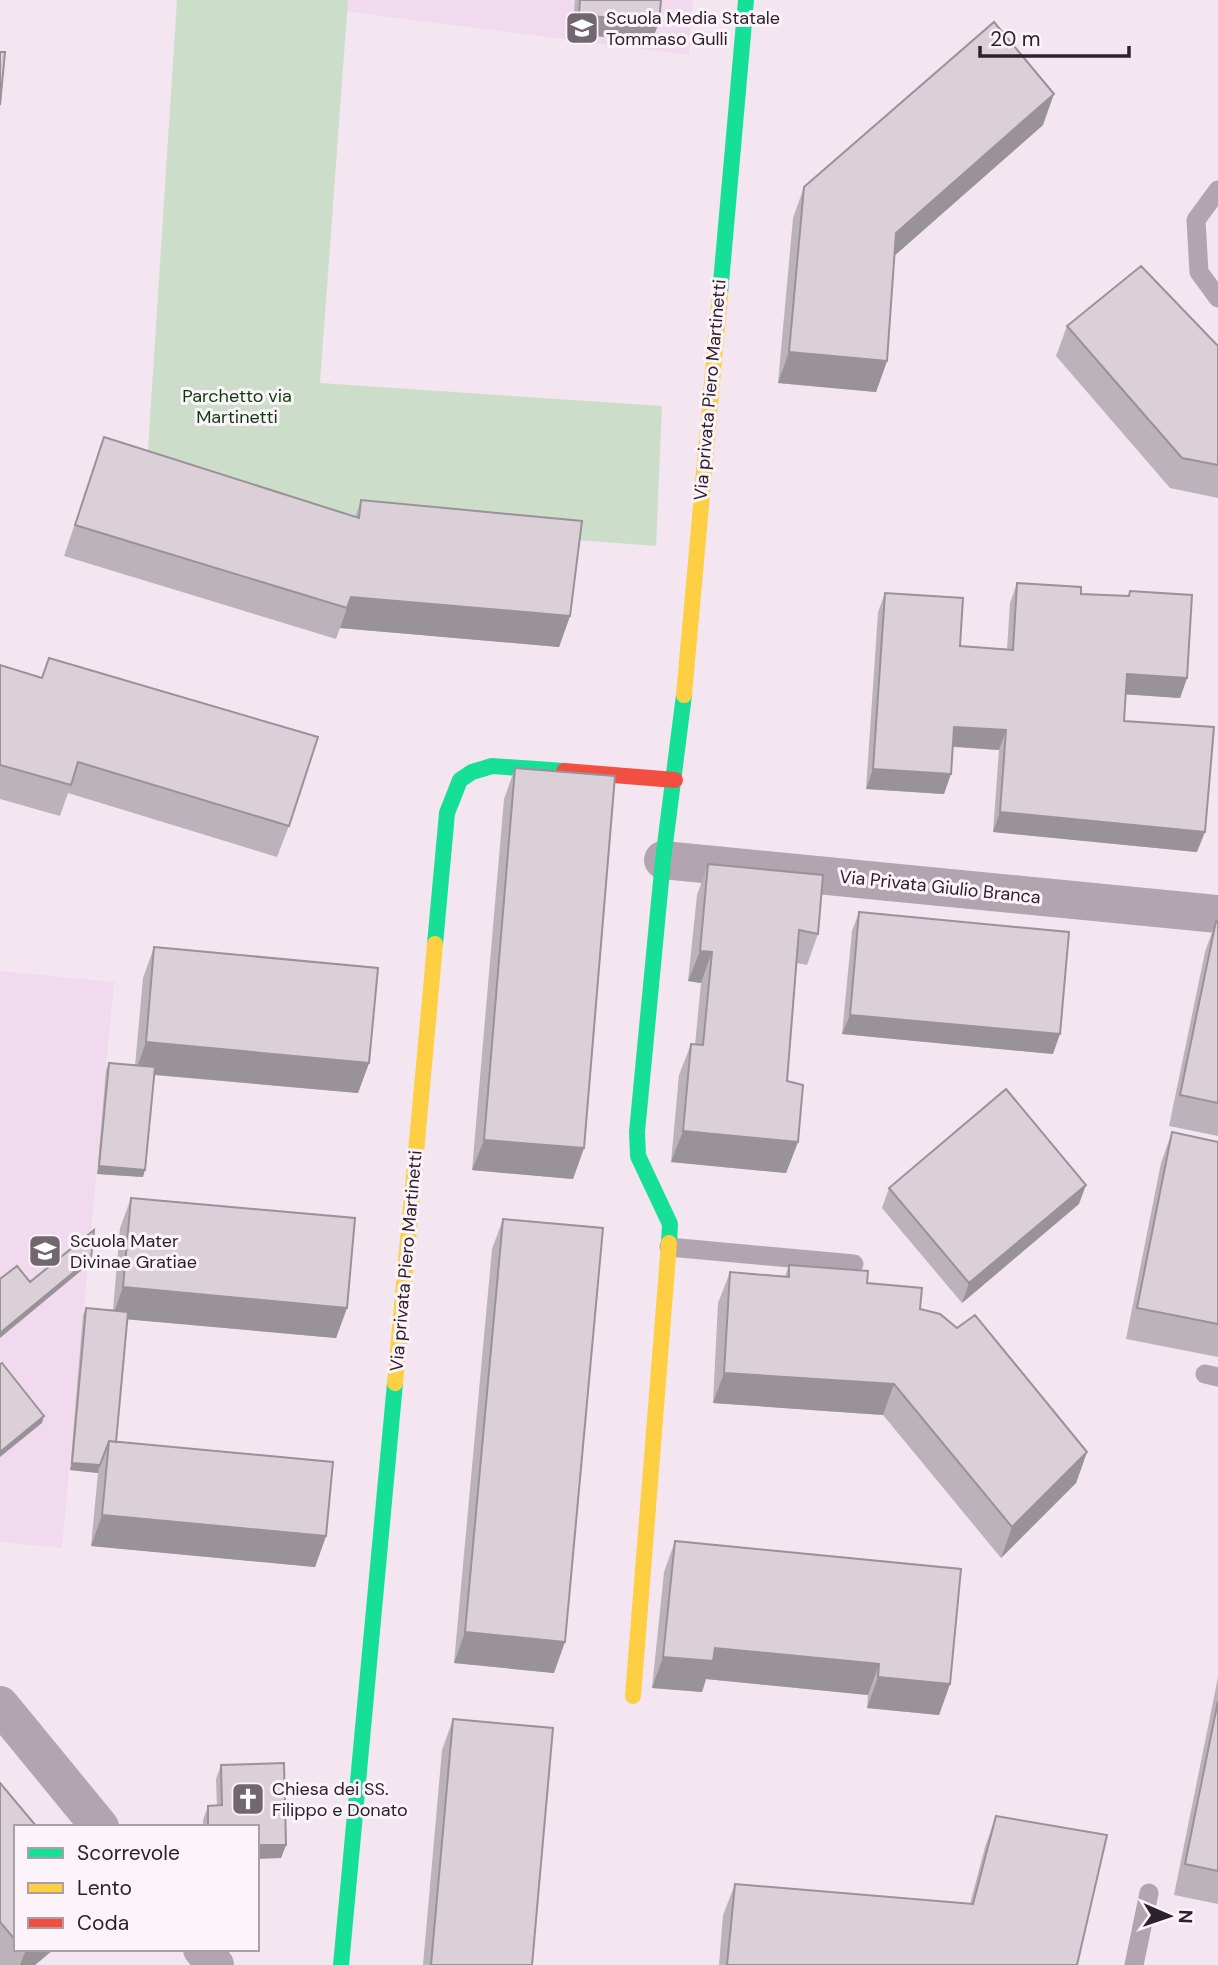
<svg xmlns="http://www.w3.org/2000/svg" width="1218" height="1965" font-family="'DM Sans',sans-serif">
<style>
.built{fill:#f1daed}
.green{fill:#ccdeca}
.lines{fill:none;stroke-linecap:round;stroke-linejoin:round}
.lane{stroke:#b2a5b0;stroke-width:19}
.street{stroke:#b2a5b0;stroke-width:38}
.fast{stroke:#16e098;stroke-width:16}
.slow{stroke:#ffcf43;stroke-width:16}
.jam{stroke:#f24e42;stroke-width:16}
.wall{fill:#bcb3ba}
.shaded-wall{fill:#999297}
.building{fill:#dbd0d8;stroke:#999297;stroke-width:2}
.labels{text-anchor:middle;dominant-baseline:central;stroke-width:6;stroke-linejoin:round;paint-order:stroke}
.poi-label{font-size:18px;fill:#2c232a;stroke:#fdf3fa;text-anchor:start}
.street-label{font-size:18px;fill:#2c232a;stroke:#fdf3fa}
.park-label{font-size:18px;fill:#0b3d0c;stroke:#fdf3fa}
</style>
<rect width="100%" height="100%" fill="#f3e6f0"/>
<path class="built" d="M257,0H693L689,55Z
M0,971L114,982L62,1548L0,1542Z"/>
<path class="green" d="M177,0H348L320,383L662,406L656,546L283,518L147,465Z"/>
<g class="lines">
<path class="lane" d="M1218,190L1196,220L1199,272L1218,298
M669,1247L854,1264
M1205,1374L1218,1377
M1134,1965L1149,1893"/>
<path class="street" d="M663,860L1218,914
M0,1705L100,1827
M202,1949L215,1965"/>
<path class="fast" d="M720,294L746,0
M435,944L447,813L460,780L472,772L492,766L564,771
M669,1243L670,1224L638,1156L637,1132L663,860L684,695
M341,1965L395,1383"/>
<path class="slow" d="M684,695L720,294
M395,1383L435,944
M633,1696L669,1243"/>
<path class="jam" d="M564,771L675,780"/>
</g>
<path class="wall" d="M575,0H661L652,41L572,34Z
M1043,125L894,256L887,361L876,392L778,383L793,218L804,187Z
M1067,326L1218,346V498L1170,488L1056,356Z
M104,437L355,517L361,500L570,616L559,647L340,628L336,639L64,556Z
M1017,583L1081,594L1128,596L1130,591L1187,678L1180,698L1125,694L1124,721L1197,852L993,832L999,750L953,747L944,794L866,789L878,612L885,593L960,646L1007,649L1010,603Z
M49,658L289,826L277,857L68,793L60,816L0,799V665L42,678Z
M515,768L584,1148L573,1179L472,1170L504,799Z
M708,864L818,934L807,965L797,963L787,1081L798,1142L786,1173L671,1162L679,1075L691,1044L695,1045L701,983L688,981L697,895Z
M859,912L1053,1054L842,1034L852,931Z
M1216,921L1218,922V1136L1169,1126L1205,952Z
M154,947L369,1063L358,1093L154,1075L143,1177L97,1174L106,1070L109,1063L135,1066L143,978Z
M1172,1132L1218,1142V1357L1126,1339L1161,1163Z
M889,1188L1079,1204L962,1303L882,1208Z
M131,1198L347,1308L336,1338L127,1319L116,1442L326,1536L315,1567L91,1546L98,1473L70,1470L83,1315L86,1308L113,1310L120,1228Z
M503,1219L554,1673L454,1663L492,1249Z
M789,1265L867,1283L920,1309L1087,1452L1076,1483L1001,1558L883,1415L713,1403L718,1303L730,1272L785,1276Z
M675,1541L950,1684L939,1715L867,1708L868,1695L706,1679L702,1692L652,1688L664,1572Z
M1218,1677V1904L1174,1895Z
M453,1719L532,1965H423L442,1750Z
M221,1765L286,1845L281,1858L257,1827H203V1820L208,1806H217L216,1779Z
M0,1783L16,1827V1949H54L35,1965H0Z
M996,1816L1077,1965H719L723,1915L735,1884L970,1904L985,1847Z"/>
<path class="shaded-wall" d="M579,15L659,22L652,41L572,34Z
M1054,94L1043,125L885,264L896,233Z
M789,352L887,361L876,392L778,383Z
M351,597L570,616L559,647L340,628Z
M1127,674L1187,678L1180,698L1120,694Z
M954,727L1006,730L999,750L947,746Z
M873,769L951,774L944,794L866,789Z
M1000,812L1205,832L1197,852L993,832Z
M700,951L712,952L701,983L688,981Z
M850,1015L1060,1034L1053,1054L842,1034Z
M146,1042L369,1063L358,1093L135,1073Z
M683,1131L798,1142L786,1173L671,1162Z
M484,1140L584,1148L573,1179L472,1170Z
M99,1166L145,1170L143,1177L97,1174Z
M1086,1185L1079,1204L962,1303L969,1283Z
M91,1258L88,1265L0,1338V1333Z
M123,1287L347,1308L336,1338L112,1318Z
M724,1373L894,1384L883,1415L713,1403Z
M44,1416L42,1423L0,1457V1452Z
M1087,1452L1076,1483L1001,1558L1012,1527Z
M72,1463L100,1465L98,1473L70,1470Z
M102,1515L326,1536L315,1567L91,1546Z
M465,1632L565,1642L554,1673L454,1663Z
M715,1648L879,1664L868,1695L706,1679L702,1692L652,1688L663,1657Z
M878,1677L950,1684L939,1715L867,1708Z
M257,1845H286L281,1858L257,1859Z
M28,1949H54L35,1965H20L25,1952Z"/>
<path class="building" d="M580,0H661L659,22L579,15Z
M994,22L1054,94L896,233L887,361L789,352L804,187Z
M0,52H5L0,105Z
M1141,266L1218,346V465L1182,458L1067,326Z
M104,437L359,518L361,500L582,521L570,616L351,597L347,608L75,525Z
M1017,583L1081,587V594L1129,596L1130,591L1192,595L1187,678L1127,674L1124,721L1214,727L1205,832L1000,812L1006,730L954,727L951,774L873,769L885,593L963,598L960,646L1013,650Z
M49,658L318,737L289,826L78,762L71,785L0,765V665L42,678Z
M515,768L615,776L584,1148L484,1140Z
M708,864L823,875L818,934L799,930L787,1081L803,1085L798,1142L683,1131L691,1044L703,1045L712,952L700,951Z
M859,912L1069,932L1060,1034L850,1015Z
M1216,921L1218,922V1103L1180,1095Z
M154,947L378,968L369,1063L146,1042Z
M109,1063L155,1067L145,1170L99,1166Z
M1006,1089L1086,1185L969,1283L889,1188Z
M1172,1132L1218,1142V1324L1137,1308Z
M131,1198L355,1218L347,1308L123,1287Z
M503,1219L603,1228L565,1642L465,1632Z
M94,1230L91,1258L0,1333V1279L17,1266L30,1282Z
M789,1265L868,1271L867,1283L922,1288L920,1309L940,1314L957,1328L975,1315L1087,1452L1012,1527L894,1384L724,1373L730,1272L789,1277Z
M86,1308L128,1312L116,1442L109,1441L100,1465L72,1463Z
M2,1363L44,1416L0,1452V1364Z
M109,1441L333,1462L326,1536L102,1515Z
M675,1541L961,1569L950,1684L878,1677L879,1664L715,1648L713,1661L663,1657Z
M1218,1701V1871L1185,1864Z
M453,1719L553,1728L532,1965H431Z
M284,1763L286,1845H257V1827H208V1806L222,1805L221,1765Z
M0,1783L37,1827H16V1941L0,1922Z
M996,1816L1107,1835L1077,1965H727L735,1884L973,1904Z"/>
<defs>
<symbol id="school-square" viewBox="-11 -11 22 22"><rect x="-9" y="-9" width="18" height="18" rx="4" fill="#72676f" stroke="#fdf3fa"/><path d="M0-5L7-2L0 1L-7-2ZM-4 1L0 2.5L4 1V4Q0 6-4 4Z" fill="#fff"/></symbol>
<symbol id="church-square" viewBox="-11 -11 22 22"><rect x="-9" y="-9" width="18" height="18" rx="4" fill="#72676f" stroke="#fdf3fa"/><path d="M-1.2-6h2.4v3.5h3.3v2.4h-3.3V6h-2.4V-.1h-3.3v-2.4h3.3Z" fill="#fff"/></symbol>
</defs>
<g fill-rule="evenodd">
<use href="#school-square" x="563" y="9" width="38" height="38"/>
<use href="#school-square" x="26" y="1232" width="38" height="38"/>
<use href="#church-square" x="229" y="1780" width="38" height="38"/>
</g>
<g class="labels">
<g class="poi-label">
<text x="606" y="18">Scuola Media Statale<tspan x="606" dy="21">Tommaso Gulli</tspan></text>
<text x="70" y="1241">Scuola Mater<tspan x="70" dy="21">Divinae Gratiae</tspan></text>
<text x="272" y="1789">Chiesa dei SS.<tspan x="272" dy="21">Filippo e Donato</tspan></text>
</g>
<g class="street-label">
<text transform="translate(710 390) rotate(-85)">Via privata Piero Martinetti</text>
<text transform="translate(940 887) rotate(6)">Via Privata Giulio Branca</text>
<text transform="translate(406 1261) rotate(-85)">Via privata Piero Martinetti</text>
</g>
<g class="park-label">
<text x="237" y="396">Parchetto via<tspan x="237" dy="21">Martinetti</tspan></text>
</g>
</g>
<rect x="14" y="1825" width="245" height="126" fill="#fdf3fa" stroke="#a9a0a7" stroke-width="2"/>
<rect x="28" y="1848" width="35" height="10" fill="#16e098" stroke="#a9a0a7" stroke-width="2"/>
<text x="77" y="1860" font-size="21" fill="#2c232a">Scorrevole</text>
<rect x="28" y="1883" width="35" height="10" fill="#ffcf43" stroke="#a9a0a7" stroke-width="2"/>
<text x="77" y="1895" font-size="21" fill="#2c232a">Lento</text>
<rect x="28" y="1918" width="35" height="10" fill="#f24e42" stroke="#a9a0a7" stroke-width="2"/>
<text x="77" y="1930" font-size="21" fill="#2c232a">Coda</text>
<g transform="translate(1169 1916) rotate(92)" stroke="#fdf3fa" stroke-width="5" paint-order="stroke">
<path d="M0-5L12 26L0 18L-12 26Z" fill="#2c232a"/>
<text y="-10" font-size="19" font-weight="bold" text-anchor="middle" fill="#2c232a">N</text>
</g>
<path d="M980 46v10h149v-10" fill="none" stroke="#2c232a" stroke-width="3.5"/>
<text x="990" y="46" font-size="21" fill="#2c232a" stroke="#fdf3fa" stroke-width="5" paint-order="stroke">20 m</text>
</svg>
